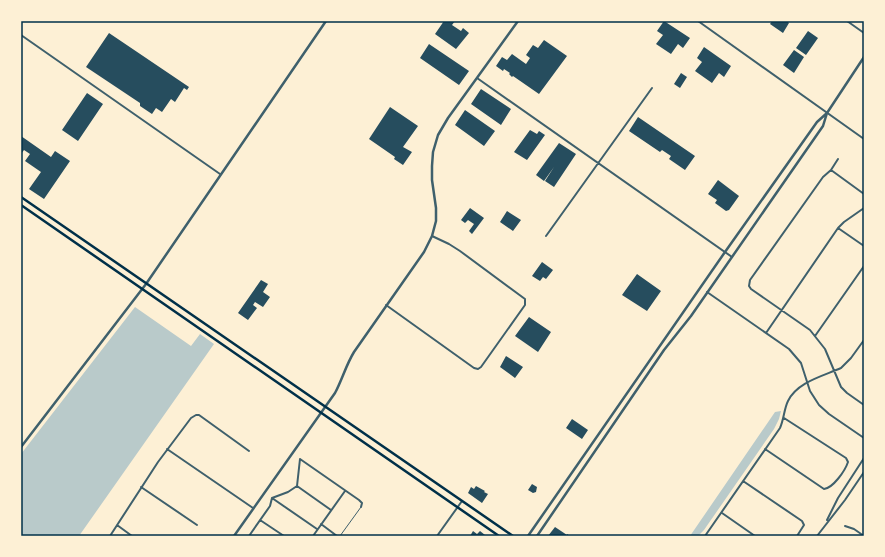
<svg xmlns="http://www.w3.org/2000/svg" width="885" height="557" font-family="Georgia,serif">
<style>
.green{fill:#b9caca}
.building{fill:#264d5e}
.lines{fill:none;stroke-linecap:round;stroke-linejoin:round}
.service{stroke:#3f606c;stroke-width:1}
.minor{stroke:#3f606c;stroke-width:2}
.tertiary{stroke:#3f606c;stroke-width:2.5}
.secondary{stroke:#003049;stroke-width:2.5}
.neatline{fill:none;stroke:#003049;stroke-width:1.5}
</style>
<rect width="100%" height="100%" fill="#fdf0d5"/>
<path class="green" d="M135,307L191,346L200,334L214,344L79,536H21V454Z
M781,411L779,419L774,429L704,530L698,536H690L775,412Z"/>
<path class="building" d="M444,21H455L452,25L461,31L463,28L469,33L456,49L435,34Z
M664,21L690,38L683,48L678,44L671,54L656,44L663,35L657,31Z
M772,21H787L789,23L783,33L770,24Z
M808,31L818,38L806,55L796,48Z
M109,33L189,87L187,90L184,88L175,102L171,99L162,112L156,108L152,114L140,106V103L86,67Z
M544,40L567,56L539,94L513,76L512,77L509,74L510,73L504,69L503,71L496,66L502,57L507,60L512,54L526,64L530,58L526,55L533,45L538,48Z
M429,44L469,71L459,85L420,58Z
M704,47L731,66L724,77L719,73L712,83L695,71L702,62L697,58Z
M794,50L804,57L794,73L783,65Z
M681,73L687,77L680,88L674,84Z
M481,89L511,109L501,125L471,104Z
M87,93L103,104L78,141L62,130Z
M390,107L418,126L403,147L412,152L403,165L394,159L395,157L369,139Z
M465,110L495,131L484,146L455,125Z
M638,117L695,156L685,170L669,159L671,156L662,150L660,152L629,131Z
M530,130L537,134L539,131L545,135L527,160L514,152Z
M21,136L51,157L55,151L70,161L44,199L29,189L41,172L25,161L30,154L24,150L21,154Z
M559,143L576,154L554,187L545,181L554,167L544,181L536,175Z
M718,180L739,196L729,210L726,211L715,203L717,200L708,194Z
M470,208L484,218L472,234L469,231L474,224L468,220L465,223L461,220Z
M507,211L521,220L513,231L500,222Z
M542,262L553,270L546,279L543,277L540,281L532,276Z
M637,274L661,291L647,311L622,295Z
M261,280L268,284L263,292L270,297L263,307L255,302L253,305L257,308L248,320L238,313Z
M529,317L551,332L538,352L515,336Z
M506,356L523,367L515,378L500,367Z
M572,419L588,430L582,439L566,428Z
M532,484L537,487L536,492L533,493L528,490Z
M476,486L485,491L484,492L488,494L482,503L468,493L471,487L474,489Z
M555,527L567,535V534L570,536H548Z
M473,531L477,534L480,531L485,535L484,536H470Z"/>
<g class="lines">
<path class="service" d="M340,536L361,507"/>
<path class="minor" d="M698,21L864,139
M847,21L864,33
M21,35L220,174
M477,78L732,257
M838,159L831,170L823,177L750,280L749,286L751,289L810,330L825,349L841,387L847,393L864,405
M831,170L864,194
M838,228L864,246
M546,236L652,88
M707,292L789,349L801,363L810,391L819,405L829,414L864,438
M386,305L474,368L478,369L481,367L525,305V299L460,251L449,244L432,236
M766,333L838,228L844,222L864,208
M815,336L864,266
M167,449L253,508
M765,449L824,489C833,488 845,471 848,462L846,458L784,418
M300,459L359,500L362,503L361,507
M743,481L802,521L804,525L797,536
M297,486L331,510
M141,487L197,525
M272,498L317,529
M272,498L288,492L297,486L300,459
M722,513L755,536
M260,520L284,536
M827,520L838,498L864,458
M321,524L337,536
M117,525L132,536
M845,526L854,529L864,536
M110,536L158,462L191,418L196,415H199L249,451
M249,536L270,506L272,498
M313,536L345,491
M437,536L462,501
M705,536L780,428C784,419 784,409 788,401C797,382 823,376 841,368L851,358L864,340
M817,536L845,500L864,472"/>
<path class="tertiary" d="M21,447L146,284L326,21
M234,536L335,393C342,380 346,365 354,352L424,252L432,236L436,221V208L432,180V166L433,152L438,135L448,118L518,21
M528,536L725,252L817,122L827,113
M537,536L664,350L691,316L823,126L827,113L864,57"/>
<path class="secondary" d="M21,197L513,536
M21,205L499,536"/>
</g>
<rect width="885" height="557" fill="none" stroke="#fdf0d5" stroke-width="44"/>
<rect x="22" y="22" width="841" height="513" class="neatline"/>
</svg>
